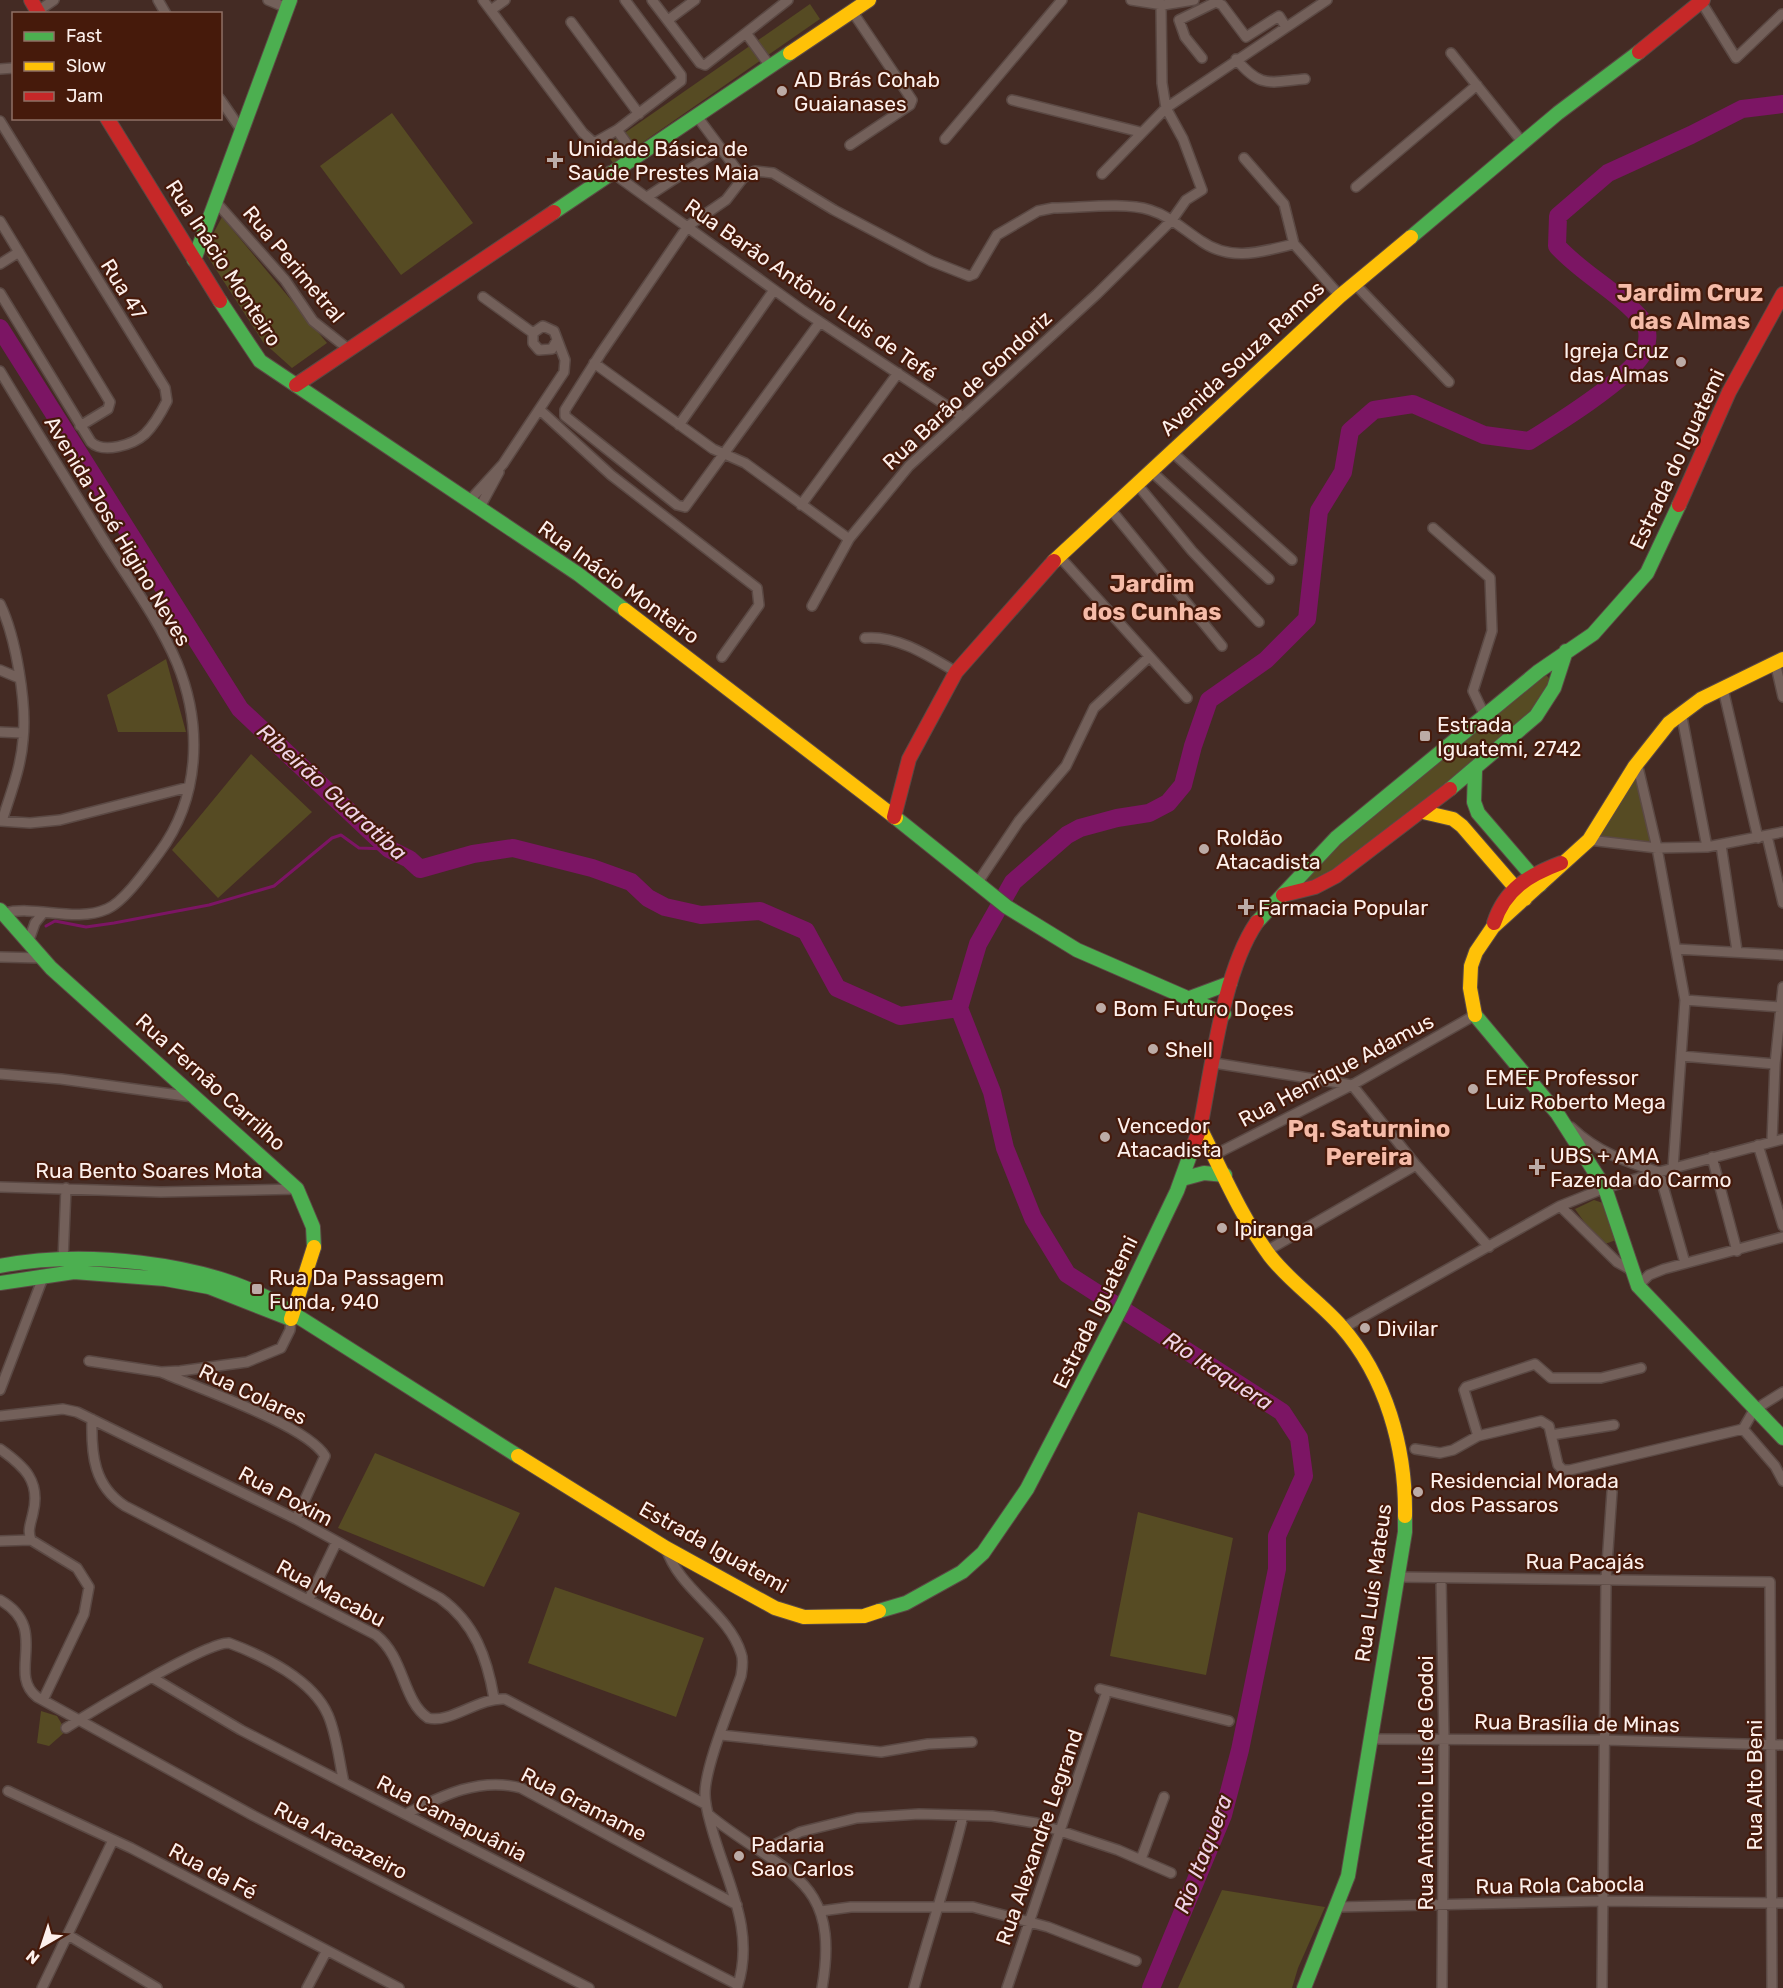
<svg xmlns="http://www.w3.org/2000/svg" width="1783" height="1988" font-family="Rubik,sans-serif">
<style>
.green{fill:#564b23}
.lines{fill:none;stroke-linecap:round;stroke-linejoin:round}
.stream{stroke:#7c1564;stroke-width:3}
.river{stroke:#7c1564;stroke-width:18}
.street-casing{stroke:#5b4944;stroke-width:12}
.fast-casing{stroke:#5b4944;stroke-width:16}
.slow-casing{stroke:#5b4944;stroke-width:16}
.jam-casing{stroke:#5b4944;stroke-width:16}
.street{stroke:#73605a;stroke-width:9}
.fast{stroke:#4caf50;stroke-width:14}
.slow{stroke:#ffc107;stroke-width:14}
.jam{stroke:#c62828;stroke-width:14}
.poi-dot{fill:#bcaba6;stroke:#461a0b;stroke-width:2}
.labels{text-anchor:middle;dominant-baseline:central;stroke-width:4.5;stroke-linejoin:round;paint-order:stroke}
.poi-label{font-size:21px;fill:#fdf0ec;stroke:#461a0b;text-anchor:start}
.street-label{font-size:21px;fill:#fdf0ec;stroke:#461a0b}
.water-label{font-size:22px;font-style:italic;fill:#f0d4e6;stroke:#461a0b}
.quarter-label{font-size:24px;font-weight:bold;fill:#f5bba8;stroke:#461a0b}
</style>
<rect width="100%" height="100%" fill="#442b24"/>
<path class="green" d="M810,4L820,19L613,163L603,148Z
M392,113L473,223L401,275L320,166Z
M222,217L327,343L292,368L263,342L204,251Z
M166,659L186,732H118L107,695Z
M1544,673L1552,681L1546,704L1423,812L1309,884L1304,878L1336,838Z
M251,754L312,812L218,898L172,850Z
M1637,765L1656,847L1591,839Z
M1594,1200L1603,1203L1616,1240L1605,1244L1590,1230L1575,1209Z
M375,1453L520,1513L484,1587L338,1528Z
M1138,1512L1233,1538L1206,1675L1110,1656Z
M555,1587L704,1638L676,1717L528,1663Z
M41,1711L57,1716L66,1731L49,1746L37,1743Z
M1222,1890L1325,1907L1298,1968L1292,1988H1178Z"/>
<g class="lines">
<path class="stream" d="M46,926L55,921L86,927L114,923L209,905L274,886L332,838L341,835L359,848L389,849"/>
<path class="river" d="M0,328L240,709L389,849L409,859L420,869L473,854L513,848L592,868L631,882L648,898L665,907L701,915L760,911L806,931L837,988L900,1016L959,1008
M959,1008L978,944L1013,882L1067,835L1080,828L1117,818L1149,813L1168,803L1183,785L1193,746L1209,700L1266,660L1307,619L1319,511L1343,472L1350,431L1374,410L1413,404L1484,435L1529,441C1558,423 1624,382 1642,355C1648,346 1650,330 1643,321C1618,291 1582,274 1557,246L1558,216L1608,173L1691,135L1742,109L1783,104
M959,1008L992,1092L1005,1148L1033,1218L1067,1274L1282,1412L1299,1438L1304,1476L1277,1536V1569L1240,1750L1223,1815L1151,1988"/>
<defs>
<path id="street" d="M158,0L166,14
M268,0L287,8
M483,0L583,133L594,143L617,130L681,81V75L625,0
M652,0L700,63L705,65L788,0
M1131,0L1163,5L1194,0
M1700,0L1736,58L1782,14
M491,10L505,0
M38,11L54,0
M668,20L695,0
M571,22L639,114
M746,33L770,66
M1451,53L1523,143
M1202,58L1185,37L1179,20L1216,2L1222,5L1246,37L1279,16L1286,27
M1236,59C1261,89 1269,82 1305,79
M0,69L14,68
M220,99L242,131
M1012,100L1140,132
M696,115L743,178
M0,121L165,388L167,401C161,413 154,425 145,434C133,445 103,454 91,442L0,293
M617,130L635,155
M945,139L1062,0
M850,145L910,105L912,100L852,11
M1244,158L1284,204L1294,244L1340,296
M610,171L802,310L962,416
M1102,174L1166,108L1327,0
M1356,187L1477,85
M647,197L720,149
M215,201L285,280L313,321L347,348
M0,221L110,402L108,409L80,426
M0,264L19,252
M1355,284L1449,382
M483,297L533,333
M820,322L685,507L677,505L565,416V410L601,353L688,226L726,200L743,178L755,171L773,173L834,210L931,261L969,276L974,274L997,235L1038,211L1053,208C1080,208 1124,202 1150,210C1170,216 1184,230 1201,241C1231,262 1261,252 1294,244
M594,363L713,449L745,463L849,539
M0,371C33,426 67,480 100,534C126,576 158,618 177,663C203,726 200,798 159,853C147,869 124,902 107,909C75,923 37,905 4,913
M540,410L611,475L757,588L759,605L722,657
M679,425L774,290
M1172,452L1292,560
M1151,471L1269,579
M1137,484L1192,551L1259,622
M470,500L503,464L564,372L565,360L554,331L543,326L533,333V343L539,350L552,349L557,340
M801,505L898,373
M480,507L499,472
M1111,510L1222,646
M1433,528L1490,578L1492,631L1473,691L1485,716
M1059,556L1187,698
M0,604C16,637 27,704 23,740C21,768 10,795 2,821
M812,606L849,539L909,466L1097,294L1172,220L1186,200L1202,190L1183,139L1166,108L1162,83L1161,4
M865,638C897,635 929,656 956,672
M1775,662L1783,697
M0,670L19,678
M1723,689L1758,838
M1681,712L1707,847
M0,732L23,733
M1637,763L1657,848L1685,1000L1673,1168
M0,821L30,823L60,820L189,787
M1767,836L1783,903
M1589,840L1657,848L1707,847L1783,832
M1721,845L1737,951
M978,882L1019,821L1066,766L1094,708L1149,657
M28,943L35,923L43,913
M1676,949L1783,955
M0,957L41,958
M1685,1000L1780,1007
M1681,1056L1775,1064
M1214,1063L1352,1085L1416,1165L1489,1247
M0,1074L61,1079L193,1097
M1571,1127C1597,1152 1626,1162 1659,1172L1685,1263
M1772,1141L1775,1064L1783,987
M1758,1145L1783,1226
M1214,1155L1352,1085L1475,1015
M1712,1157L1737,1251
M0,1187L161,1192L297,1189
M1560,1206L1617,1262L1633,1271
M1268,1250L1416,1165
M63,1260L66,1188
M1638,1286L1649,1275L1664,1269L1783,1237
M1343,1328L1560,1206L1605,1188L1659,1172L1783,1139
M89,1361L161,1372L180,1371L247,1362L281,1348L290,1330L291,1319
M161,1372C197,1388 307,1425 325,1456L296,1519
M0,1390L44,1275
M1783,1392L1754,1410L1743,1429L1775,1466L1783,1481
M0,1416L63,1409L77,1412L296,1519L440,1598C475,1623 487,1658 494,1698
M92,1419C91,1455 94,1486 125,1506L376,1635C405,1658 402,1700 428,1718C450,1724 479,1697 505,1699L705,1804
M1551,1435L1614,1425
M1478,1436L1464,1390L1466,1387L1535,1364L1551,1378H1601L1641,1368
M0,1449C24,1466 41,1481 33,1513C31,1523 27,1530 31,1540L77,1568L89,1587L84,1614L43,1700
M1415,1449L1440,1453L1453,1450L1478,1436L1541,1421L1549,1426L1558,1465L1563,1470H1570L1743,1429
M0,1541L31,1540
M666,1548C679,1590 728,1612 741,1653C744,1660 742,1669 741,1676C731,1705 705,1766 705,1794C705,1806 709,1818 712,1829C727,1883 756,1931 737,1988
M1398,1577L1770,1582L1772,1988
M1441,1578L1444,1740L1442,1988
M309,1599L336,1543
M0,1600C51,1629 6,1673 37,1697L254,1816L589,1988
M153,1678L241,1730L738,1985
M1100,1689L1229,1721
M66,1728C91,1712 206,1642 229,1643C264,1656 313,1680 328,1715C337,1736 339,1761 344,1783
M721,1735L881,1752L928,1744L972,1742
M1370,1739L1605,1740L1783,1745
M8,1791L131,1848L399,1988
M408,1813C443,1795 480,1777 521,1788L737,1905
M708,1814C780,1874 842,1873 822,1988
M762,1851L800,1832L857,1818L919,1814L992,1816L1036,1823L1118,1850L1171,1873
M1141,1859L1164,1797
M1338,1907L1603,1901L1783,1903
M821,1911L851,1907H973L1048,1927L1136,1961
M68,1935L157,1988
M42,1988L113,1840
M307,1988L326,1952
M914,1988C930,1930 949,1875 963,1816
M1007,1988L1105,1697
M1602,1988L1606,1579L1612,1492"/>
<path id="fast" d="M554,212L790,53
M1411,237L1558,113L1639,52
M194,260L290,0
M220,301L260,361L578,574L625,610
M1475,771L1474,802L1478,813L1540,885
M1450,789L1536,716L1554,688L1566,651
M896,818L1007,907L1077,950L1224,1014
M0,910L51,968L297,1189L313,1227L314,1247
M1257,922L1336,838L1539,671L1593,634L1647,573L1679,505
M1187,999L1230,983
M1475,1015L1557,1113L1605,1188L1638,1286L1783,1438
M1182,1179L1204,1173L1225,1175
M0,1266C82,1250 202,1261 275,1302L518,1456
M0,1283L74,1272L165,1279L209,1287L288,1318
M879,1611L906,1603L962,1572L983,1553L1027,1489L1122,1306L1177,1191L1194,1144
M1304,1988L1348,1876L1405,1532V1516"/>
<path id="slow" d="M790,53L869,0
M1054,561L1340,296L1411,237
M625,610L896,818
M1423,812L1453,819L1462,826L1525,899
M1475,1015L1470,988L1471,966L1476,952L1493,927L1589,840L1635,766L1669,723L1701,699L1783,659
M1200,1128C1222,1171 1241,1217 1270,1256C1291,1283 1319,1301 1341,1326C1386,1377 1406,1448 1405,1516
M291,1319L314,1247
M518,1456L666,1548L775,1608L804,1617L864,1616L879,1611"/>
<path id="jam" d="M31,0L39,14
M1639,52L1703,0
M107,118L220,301
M296,385L554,212
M1679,505L1729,392L1783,294
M894,817L909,759L956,672L1054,561
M1283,895L1315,887L1336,876L1450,789
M1494,923C1505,889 1529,875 1561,863
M1194,1144L1200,1128C1212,1068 1223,971 1257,922"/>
</defs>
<use href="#street" class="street-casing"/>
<use href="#fast" class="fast-casing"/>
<use href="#slow" class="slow-casing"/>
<use href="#jam" class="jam-casing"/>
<use href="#street" class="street"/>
<use href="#fast" class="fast"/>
<use href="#slow" class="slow"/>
<use href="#jam" class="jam"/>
</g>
<g class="poi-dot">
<circle cx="782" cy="91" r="6"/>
<path d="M552 151h6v6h6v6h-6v6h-6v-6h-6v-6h6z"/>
<circle cx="1681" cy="362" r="6"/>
<rect x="1419" y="730" width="12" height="12" rx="3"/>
<circle cx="1204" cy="849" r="6"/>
<path d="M1243 898h6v6h6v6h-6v6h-6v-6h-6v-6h6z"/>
<circle cx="1101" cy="1008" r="6"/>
<circle cx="1153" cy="1049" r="6"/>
<circle cx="1473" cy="1089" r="6"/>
<circle cx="1105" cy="1137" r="6"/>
<path d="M1534 1158h6v6h6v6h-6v6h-6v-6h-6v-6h6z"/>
<circle cx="1222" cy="1228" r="6"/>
<rect x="251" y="1283" width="12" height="12" rx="3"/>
<circle cx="1365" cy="1328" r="6"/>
<circle cx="1418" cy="1492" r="6"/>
<circle cx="739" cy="1856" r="6"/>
</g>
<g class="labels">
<g class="poi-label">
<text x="794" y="79">AD Brás Cohab<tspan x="794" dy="24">Guaianases</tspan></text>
<text x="568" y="148">Unidade Básica de<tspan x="568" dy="24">Saúde Prestes Maia</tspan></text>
<text x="1669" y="350" text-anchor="end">Igreja Cruz<tspan x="1669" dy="24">das Almas</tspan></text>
<text x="1437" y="724">Estrada<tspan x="1437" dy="24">Iguatemi, 2742</tspan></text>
<text x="1216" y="837">Roldão<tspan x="1216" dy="24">Atacadista</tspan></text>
<text x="1258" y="907">Farmacia Popular</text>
<text x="1113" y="1008">Bom Futuro Doçes</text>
<text x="1165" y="1049">Shell</text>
<text x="1485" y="1077">EMEF Professor<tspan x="1485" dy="24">Luiz Roberto Mega</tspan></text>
<text x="1117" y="1125">Vencedor<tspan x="1117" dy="24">Atacadista</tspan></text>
<text x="1550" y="1155">UBS + AMA<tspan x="1550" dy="24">Fazenda do Carmo</tspan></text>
<text x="1234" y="1228">Ipiranga</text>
<text x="269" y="1277">Rua Da Passagem<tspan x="269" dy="24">Funda, 940</tspan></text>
<text x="1377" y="1328">Divilar</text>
<text x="1430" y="1480">Residencial Morada<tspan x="1430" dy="24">dos Passaros</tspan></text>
<text x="751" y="1844">Padaria<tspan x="751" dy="24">Sao Carlos</tspan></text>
</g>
<g class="street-label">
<text transform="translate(224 263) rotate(57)">Rua Inácio Monteiro</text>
<text transform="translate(294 264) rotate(50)">Rua Perimetral</text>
<text transform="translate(124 289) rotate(58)">Rua 47</text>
<text transform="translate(811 290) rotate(35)">Rua Barão Antônio Luis de Tefé</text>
<text transform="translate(1242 358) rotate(-43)">Avenida Souza Ramos</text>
<text transform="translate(967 390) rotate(-43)">Rua Barão de Gondoriz</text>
<text transform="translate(1677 459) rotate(-65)">Estrada do Iguatemi</text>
<text transform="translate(118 531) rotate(59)">Avenida José Higino Neves</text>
<text transform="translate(619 582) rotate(36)">Rua Inácio Monteiro</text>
<text transform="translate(1336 1070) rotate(-28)">Rua Henrique Adamus</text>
<text transform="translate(211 1082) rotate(42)">Rua Fernão Carrilho</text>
<text x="149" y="1170">Rua Bento Soares Mota</text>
<text transform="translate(1095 1312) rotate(-64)">Estrada Iguatemi</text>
<text transform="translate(253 1394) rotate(25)">Rua Colares</text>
<text transform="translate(286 1496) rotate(28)">Rua Poxim</text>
<text transform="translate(714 1547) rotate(29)">Estrada Iguatemi</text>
<text x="1585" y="1561">Rua Pacajás</text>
<text transform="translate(1373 1583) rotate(-82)">Rua Luís Mateus</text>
<text transform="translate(331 1593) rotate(28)">Rua Macabu</text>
<text transform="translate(1577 1723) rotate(1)">Rua Brasília de Minas</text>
<text transform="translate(1425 1783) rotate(-90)">Rua Antônio Luís de Godoi</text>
<text transform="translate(1754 1785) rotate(-90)">Rua Alto Beni</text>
<text transform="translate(584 1804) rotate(27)">Rua Gramame</text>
<text transform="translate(452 1818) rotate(27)">Rua Camapuânia</text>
<text transform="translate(1039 1837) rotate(-71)">Rua Alexandre Legrand</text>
<text transform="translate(341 1840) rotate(27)">Rua Aracazeiro</text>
<text transform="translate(213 1871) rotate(28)">Rua da Fé</text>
<text transform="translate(1560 1885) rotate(-1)">Rua Rola Cabocla</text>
</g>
<g class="water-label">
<text transform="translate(332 792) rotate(42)">Ribeirão Guaratiba</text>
<text transform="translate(1218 1371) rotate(33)">Rio Itaquera</text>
<text transform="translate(1203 1854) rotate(-69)">Rio Itaquera</text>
</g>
<g class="quarter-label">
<text x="1690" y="293">Jardim Cruz<tspan x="1690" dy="28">das Almas</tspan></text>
<text x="1152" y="584">Jardim<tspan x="1152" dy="28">dos Cunhas</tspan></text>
<text x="1369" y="1129">Pq. Saturnino<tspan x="1369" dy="28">Pereira</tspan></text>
</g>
</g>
<rect x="12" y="12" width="210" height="108" fill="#461a0b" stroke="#8f7065" stroke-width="1.5"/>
<rect x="24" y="32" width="30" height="9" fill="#4caf50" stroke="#8f7065" stroke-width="1.5"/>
<text x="66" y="42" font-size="18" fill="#fdf0ec">Fast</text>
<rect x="24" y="62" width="30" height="9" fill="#ffc107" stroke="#8f7065" stroke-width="1.5"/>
<text x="66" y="72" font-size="18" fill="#fdf0ec">Slow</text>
<rect x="24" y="92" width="30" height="9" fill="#c62828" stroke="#8f7065" stroke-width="1.5"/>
<text x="66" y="102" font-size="18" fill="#fdf0ec">Jam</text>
<g transform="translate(42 1946) rotate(219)" stroke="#461a0b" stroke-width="4.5" paint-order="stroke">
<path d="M0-4.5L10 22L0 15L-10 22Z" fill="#fdf0ec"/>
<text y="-9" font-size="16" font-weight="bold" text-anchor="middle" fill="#fdf0ec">N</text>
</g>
</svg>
